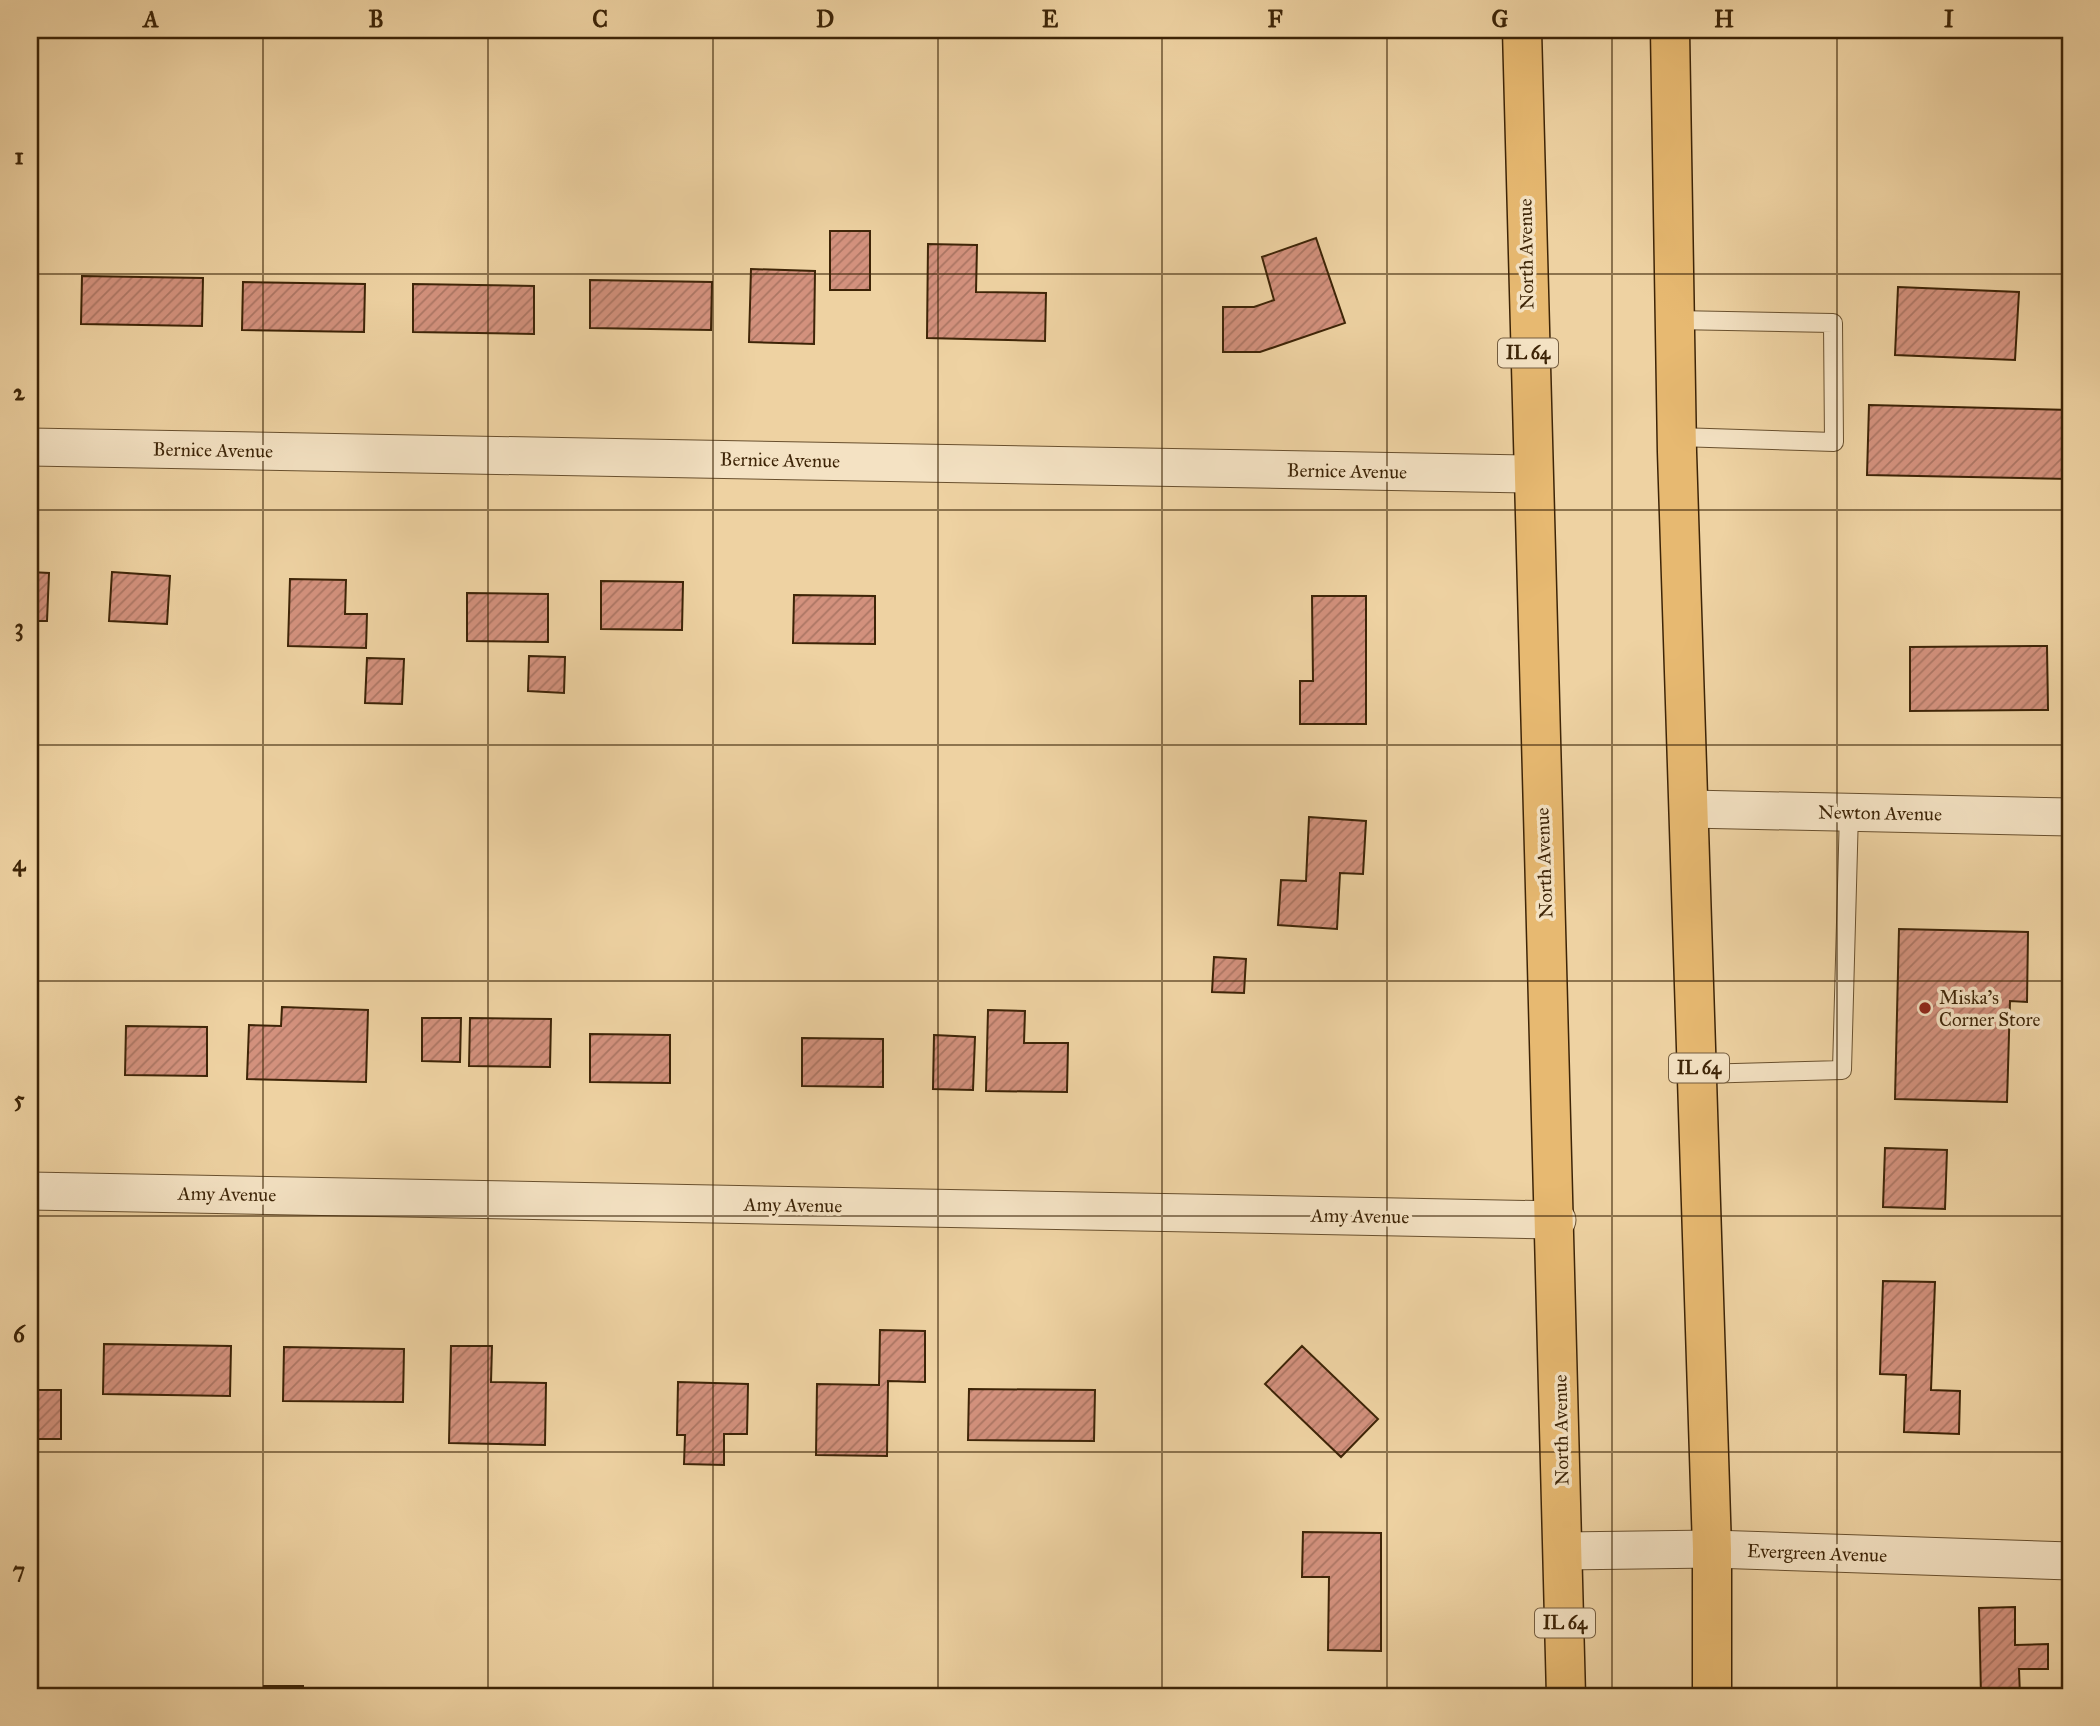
<svg xmlns="http://www.w3.org/2000/svg" width="2100" height="1726" font-family="'IM FELL Great Primer',serif">
<style>
.building{fill:url(#building-hatch);stroke:#3d2407;stroke-width:2}
.lines{fill:none;stroke-linecap:round;stroke-linejoin:round}
.lane-casing{stroke:#69502e;stroke-width:20}
.street-casing{stroke:#69502e;stroke-width:39}
.primary-casing{stroke:#3d2407;stroke-width:41}
.lane{stroke:#f4e2c3;stroke-width:18}
.street{stroke:#f4e2c3;stroke-width:37}
.primary{stroke:#e7b971;stroke-width:38}
.grid{fill:none;stroke:#3d2407;stroke-width:2;stroke-opacity:0.55}
.poi-dot{fill:#8f2418;stroke:#f4e2c3;stroke-width:2.5}
.labels{text-anchor:middle;dominant-baseline:central;stroke-width:7;stroke-linejoin:round;paint-order:stroke}
.shield{fill:#f4e2c3;stroke:#745d3f;stroke-width:2}
.shield-label{font-size:18px;font-weight:bold;fill:#3d2407}
.street-label{font-size:19px;fill:#3d2407;stroke:#f4e2c3}
.poi-label{font-size:19px;fill:#3d2407;stroke:#f4e2c3;text-anchor:start}
.neatline{fill:none;stroke:#3d2407;stroke-width:2.5}
.grid-label{font-size:23px;text-anchor:middle;font-weight:bold;fill:#3d2407}
</style>
<defs>
<pattern id="building-hatch" width="6" height="6" patternUnits="userSpaceOnUse" patternTransform="scale(1.75)"><rect width="6" height="6" fill="#d3917d"/><path d="M-1 1l2-2M0 6l6-6M5 7l2-2" fill="none" stroke="#ac7664"/></pattern>
</defs>
<rect width="100%" height="100%" fill="#eed2a2"/>
<filter id="stains"><feTurbulence type="fractalNoise" baseFrequency=".00286" numOctaves="4"/><feColorMatrix values="0 0 0 0 .2 0 0 0 0 .09 0 0 0 0 .02 0 0 0 .5 -.17"/></filter>
<radialGradient id="worn" r=".72"><stop offset=".6" stop-color="#630" stop-opacity="0"/><stop offset="1" stop-color="#630" stop-opacity=".3"/></radialGradient>
<path class="building" d="M830,231H870V290H830Z
M1316,238L1345,323L1260,352H1223V307H1254L1274,300L1262,257Z
M928,244L977,245L976,292L1046,293L1045,341L927,338Z
M751,269L815,271L814,344L749,342Z
M30,276H34L33,324H30Z
M82,276L203,278L202,326L81,324Z
M590,280L712,282L711,330L590,328Z
M243,282L365,284L364,332L242,330Z
M413,284L534,286V334L413,332Z
M1898,287L2019,292L2015,360L1895,355Z
M1869,405L2070,410V479L1867,475Z
M30,572L49,573L47,621H30Z
M112,572L170,576L167,624L109,621Z
M290,579L346,580L345,614H367L366,648L288,646Z
M601,581L683,582L682,630L601,629Z
M467,593L548,594V642L467,641Z
M794,595L875,596V644L793,643Z
M1312,596H1366V724H1300V681H1313Z
M2047,646L2048,710L1910,711V647Z
M529,656L565,657L564,693L528,691Z
M367,658L404,659L402,704L365,703Z
M1309,817L1366,821L1363,874L1340,873L1337,929L1278,925L1281,880L1306,881Z
M1899,929L2028,932L2027,1002L2010,1001L2007,1102L1895,1099Z
M1214,957L1246,959L1244,993L1212,992Z
M282,1007L368,1010L366,1082L247,1079L249,1025L281,1026Z
M988,1010L1025,1011L1024,1043H1068L1067,1092L986,1091Z
M422,1018H461L460,1062L422,1061Z
M470,1018L551,1019L550,1067L469,1066Z
M126,1026L207,1027V1076L125,1075Z
M590,1034L670,1035V1083L590,1082Z
M934,1035L975,1037L973,1090L933,1089Z
M802,1038L883,1039V1087L802,1086Z
M1885,1148L1947,1150L1945,1209L1883,1207Z
M1883,1281L1935,1282L1931,1390L1960,1391L1959,1434L1904,1432L1906,1375L1880,1374Z
M880,1330L925,1331V1382L888,1381L887,1456L816,1455L817,1384L879,1385Z
M104,1344L231,1346L230,1396L103,1394Z
M451,1346H492L491,1382L546,1383L545,1445L449,1443Z
M1302,1346L1378,1419L1341,1457L1265,1384Z
M284,1347L404,1349L403,1402L283,1401Z
M678,1382L748,1384L747,1434H724V1465L684,1464L685,1435H677Z
M969,1389L1095,1390L1094,1441L968,1440Z
M30,1390H61V1439H30Z
M1303,1532L1381,1533V1651L1328,1650L1329,1577H1302Z
M2015,1607V1645L2048,1644V1669H2019L2020,1696H1981L1979,1608Z
M264,1686H303V1696H263Z"/>
<g class="lines">
<defs>
<path id="lane" d="M1675,320L1833,323L1834,442L1678,437
M1699,1074L1842,1070L1849,812"/>
<path id="street" d="M30,447L1530,474
M1690,809L2070,817
M30,1191L1557,1220
M1564,1551L1712,1549L2070,1561"/>
<path id="primary" d="M1522,30C1533,585 1556,1141 1566,1696
M1670,30L1677,452L1712,1549V1696"/>
</defs>
<use href="#lane" class="lane-casing"/>
<use href="#street" class="street-casing"/>
<use href="#primary" class="primary-casing"/>
<use href="#lane" class="lane"/>
<use href="#street" class="street"/>
<use href="#primary" class="primary"/>
</g>
<path class="grid" d="M263,30V1696M488,30V1696M713,30V1696M938,30V1696M1162,30V1696M1387,30V1696M1612,30V1696M1837,30V1696M30,274H2070M30,510H2070M30,745H2070M30,981H2070M30,1216H2070M30,1452H2070"/>
<circle class="poi-dot" cx="1925" cy="1008" r="7"/>
<g class="labels">
<g class="shield">
<rect x="1498" y="338.5" width="60" height="29" rx="5"/>
<rect x="1669" y="1053.5" width="60" height="29" rx="5"/>
<rect x="1535" y="1608.5" width="60" height="29" rx="5"/>
</g>
<g class="shield-label">
<text x="1528" y="353">IL 64</text>
<text x="1699" y="1068">IL 64</text>
<text x="1565" y="1623">IL 64</text>
</g>
<g class="street-label">
<text transform="translate(1526 254) rotate(-91)">North Avenue</text>
<text transform="translate(213 450) rotate(1)">Bernice Avenue</text>
<text transform="translate(780 460) rotate(1)">Bernice Avenue</text>
<text transform="translate(1347 471) rotate(1)">Bernice Avenue</text>
<text transform="translate(1880 813) rotate(1)">Newton Avenue</text>
<text transform="translate(1544 863) rotate(-92)">North Avenue</text>
<text transform="translate(227 1194) rotate(1)">Amy Avenue</text>
<text transform="translate(793 1205) rotate(1)">Amy Avenue</text>
<text transform="translate(1360 1216) rotate(1)">Amy Avenue</text>
<text transform="translate(1561 1430) rotate(-91)">North Avenue</text>
<text transform="translate(1817 1553) rotate(2)">Evergreen Avenue</text>
</g>
<g class="poi-label">
<text x="1939" y="997">Miska's<tspan x="1939" dy="22">Corner Store</tspan></text>
</g>
</g>
<rect width="2100" height="1726" fill="none" stroke="#eed2a2" stroke-width="77"/>
<rect x="38" y="38" width="2024" height="1650" class="neatline"/>
<g class="grid-label">
<text x="151" y="27">A</text>
<text x="376" y="27">B</text>
<text x="600" y="27">C</text>
<text x="825" y="27">D</text>
<text x="1050" y="27">E</text>
<text x="1275" y="27">F</text>
<text x="1500" y="27">G</text>
<text x="1724" y="27">H</text>
<text x="1949" y="27">I</text>
<text x="19" y="164">1</text>
<text x="19" y="400">2</text>
<text x="19" y="635">3</text>
<text x="19" y="871">4</text>
<text x="19" y="1107">5</text>
<text x="19" y="1342">6</text>
<text x="19" y="1578">7</text>
</g>
<rect width="100%" height="100%" filter="url(#stains)"/>
<rect width="100%" height="100%" fill="url(#worn)"/>
</svg>
